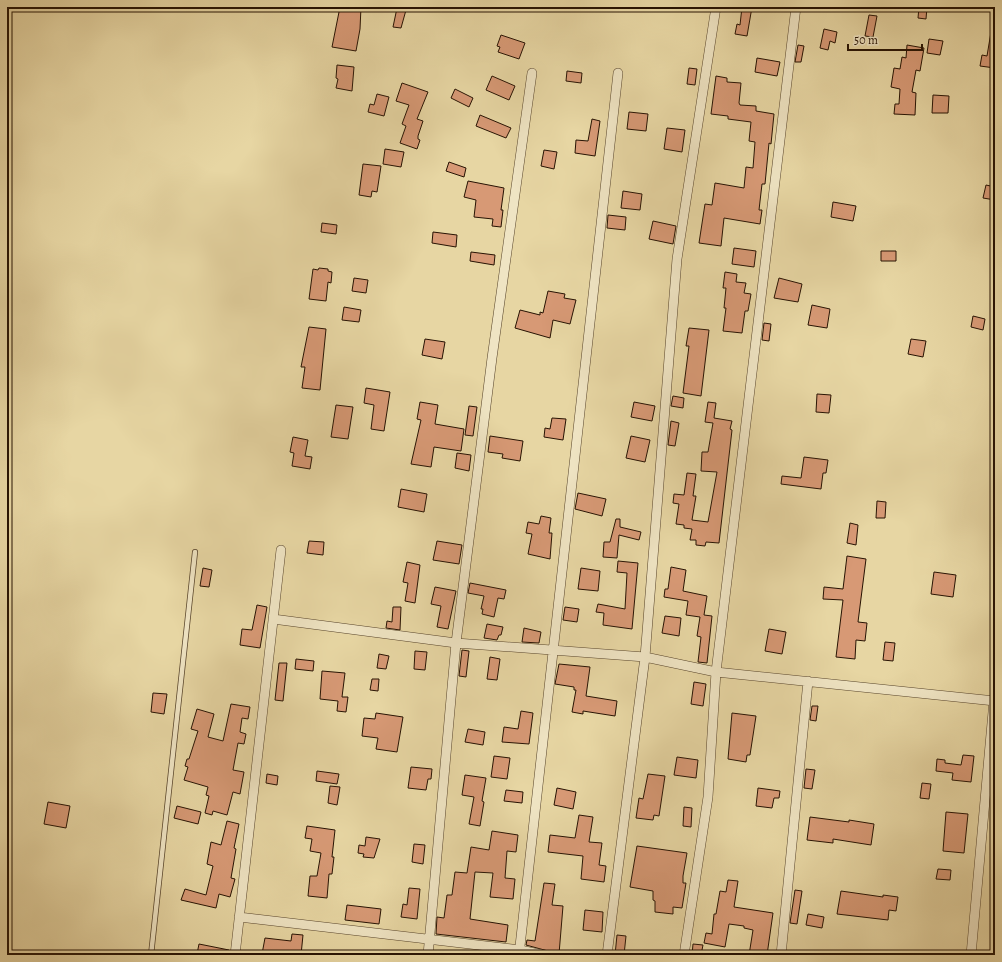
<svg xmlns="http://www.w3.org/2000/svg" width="1002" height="962" font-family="Alegreya,serif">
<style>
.building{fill:#d79975;stroke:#271303}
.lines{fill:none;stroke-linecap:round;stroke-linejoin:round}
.lane-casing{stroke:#57442b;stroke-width:6}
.street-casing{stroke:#57442b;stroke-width:10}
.lane{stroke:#efe4c3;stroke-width:4.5}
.street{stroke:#efe4c3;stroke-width:9}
</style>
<rect width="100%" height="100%" fill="#e7d6a3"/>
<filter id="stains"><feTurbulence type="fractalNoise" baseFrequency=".005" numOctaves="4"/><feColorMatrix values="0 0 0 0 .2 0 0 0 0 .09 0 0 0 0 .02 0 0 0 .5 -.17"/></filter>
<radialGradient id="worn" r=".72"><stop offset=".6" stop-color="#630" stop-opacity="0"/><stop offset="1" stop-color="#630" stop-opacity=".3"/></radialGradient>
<path class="building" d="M340,7H361L360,29L356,51L332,47Z
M742,7H752L747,36L735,34L737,24L740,25Z
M919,7H927L926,19L918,18Z
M397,8L406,10L401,28L393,27Z
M869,15L877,16L873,37L865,36Z
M824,29L837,32L835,43L830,41L828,50L820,48Z
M991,32H995V68L980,66L982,55L987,56Z
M501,35L525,43L519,59L498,52L500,47L497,46Z
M929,39L943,41L940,55L927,53Z
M798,45L804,46L801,62H795Z
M907,45L924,48L920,71L916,70L912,92L916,93L915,115L894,114L895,104H899L900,89L891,87L894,68L900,69L902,57L906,58Z
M757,58L780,62L777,76L755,72Z
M337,65L354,67L352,91L336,88L338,79L336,78Z
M689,68L697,69L695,85L687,84Z
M567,71L582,73L581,83L566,81Z
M492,76L515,86L509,100L486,90Z
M716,76L727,78V82L741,83L739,103L740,105L756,106V111L774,114L771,144L769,143L765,184H762L759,210H762L760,224L724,218L721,246L699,243L705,204L712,205L715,183L744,188L746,167L753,168L755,142L749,141L751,122L728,119V116L711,114Z
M402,83L428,92L417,119L423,121L418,136V139L420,140L417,149L400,143L406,126L402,124L409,105L396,101Z
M455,89L473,98L469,107L451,98Z
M377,94L389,97L384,116L368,112L370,104L374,105Z
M933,95L949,96L948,113H932Z
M629,112L648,114L646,131L627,129Z
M480,115L511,128L506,138L476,126Z
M592,119L600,121L595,156L575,153L576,140L588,141Z
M667,128L685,130L682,152L664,149Z
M385,149L404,152L401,167L383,164Z
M544,150L557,152L554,169L541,166Z
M449,162L466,168L464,177L446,171Z
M363,164L381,166L377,192L372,191L371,197L359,195Z
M468,181L504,188L501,210H503L501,227L492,226L493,219L474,217L476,200L464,197Z
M986,185L995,187V200L983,198Z
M623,191L642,194L640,210L621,208Z
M833,202L856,206L853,221L831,217Z
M608,215L626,217L625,230L607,228Z
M653,221L676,226L673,244L649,239Z
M322,223L337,225L336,234L321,232Z
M433,232L457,235L456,247L432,243Z
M734,248L756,251L754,267L732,264Z
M881,251H896V261H881Z
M471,252L495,255L494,265L470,261Z
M319,268L328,269V271L332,272L331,283L328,282L326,301L309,299L313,269L318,270Z
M725,272L737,274L736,282L746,283L744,293L751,294L748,311H745L742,333L723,331L726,308H724L726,288H723Z
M354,278L368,280L366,293L352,291Z
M779,278L802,284L798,302L774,298Z
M548,291L565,294L564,298L576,300L570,324L553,320L550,338L515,328L520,310L540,315V312L543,313Z
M812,305L830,309L827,328L808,325Z
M344,307L361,310L359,322L342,320Z
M973,316L985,319L983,330L971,327Z
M764,323L771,324L769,341L762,340Z
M309,327L326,329L320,390L302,388L305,367H301Z
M689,328L709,330L701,396L683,393L689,346H686Z
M425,339L445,342L442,359L422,355Z
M911,339L926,341L923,357L908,354Z
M366,388L390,392L384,431L371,429L374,405L364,403Z
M817,394L831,395L829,413L816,412Z
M673,396L684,398L683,408L671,406Z
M420,402L438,405L435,424L464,429L461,451L434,447L431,467L411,464L421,420L417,419Z
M634,402L655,406L652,421L631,417Z
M708,402L716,403L714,418L732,421L730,429L732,430L719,543L706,542L705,546L696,545V540H690L692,529L684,528V525L676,524L679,504L673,503L674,494L684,495L687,473L696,474L693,496H696L692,520L708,522L717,472L701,471L702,452H708L713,423L705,422Z
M336,405L353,407L348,439L331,437Z
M469,406L477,407L473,436L465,435Z
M552,418L566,419L563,440L544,437L545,428L550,429Z
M671,421L679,423L675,446L668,445Z
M490,436L523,441L520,461L502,458L503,454L488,452Z
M631,436L650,440L645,462L626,458Z
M293,437L308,440L305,456L312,457L310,469L292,466L294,453L290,452Z
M457,453L471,455L469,471L455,468Z
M804,457L828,460L826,473H823L821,489L781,484L782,476L801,478Z
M401,489L427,494L424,512L398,507Z
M578,493L606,499L602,516L575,509Z
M877,501L886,502L885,518H876Z
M541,516L551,518L549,533H552L550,559L528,554L532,534L526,533L528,522L539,524Z
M616,519H620V527L641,532L639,540L619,535L617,558L603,557L604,542H610Z
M850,523L858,525L856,545L847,543Z
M309,541L324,542L323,555L307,553Z
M437,541L462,545L459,564L433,560Z
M847,556L866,559L858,622L867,623L865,641L856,640L855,659L836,657L843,600L823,599L824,587L843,589Z
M618,561L638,563L632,629L603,625L604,613L596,612L598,604L625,609L627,573L617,572Z
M407,562L420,565L415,603L405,601L408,583L403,582Z
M671,567L686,570L683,591L707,596L704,615L712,616L707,663L698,662L701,637L697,636L700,617L686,615L688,601L664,597L665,589H668Z
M203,568L212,570L209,587L200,586Z
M581,568L600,571L598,591L578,589Z
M934,572L956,575L953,597L931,594Z
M470,583L506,590L504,599L498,598L494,617L482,614L483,609H481L484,596L468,593Z
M435,587L456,591L448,629L437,627L441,606L431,604Z
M257,605L267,607L260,648L240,645L242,629L252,630Z
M393,607H401L400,630L386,628L387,621L392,622Z
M565,607L579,609L577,622L563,620Z
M665,616L681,618L679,636L662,633Z
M487,624L503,627L501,635H499L497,640L484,638Z
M524,628L541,632L539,643L522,642Z
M769,629L786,632L782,654L765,651Z
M885,642L895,643L893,661L883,660Z
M462,650L469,651L466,677L459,676Z
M415,651L427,652L425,670L414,669Z
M379,654L389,656L386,669L377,668Z
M490,657L500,659L497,680L487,679Z
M296,659L314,661L313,671L295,669Z
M279,663H287L283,701L275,700Z
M559,664L590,667L586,696L617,701L615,716L583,711V714L572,712L576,690H574V687L555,684Z
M322,671L345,673L342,697H348L346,712L337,711L338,701L320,699Z
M372,679H379L378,691L370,690Z
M694,682L706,684L703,706L691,704Z
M153,693L167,694L164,714L151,712Z
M231,704L250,707L248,719L242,718L240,732L246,734L244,744L238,743L233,770L244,772L240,794L233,792L227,815L213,811L212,815L205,813L209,796L206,795L208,787L184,780L188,767L185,766L187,759H189L198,731L191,729L197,709L214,714L208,737L223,741Z
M812,706H818L816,721L810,720Z
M521,711L533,713L529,744L502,742L504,727L518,729Z
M376,713L403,717L397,752L376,749L378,738L362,736L364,718L375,719Z
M732,713L756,716L750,755H747L746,762L728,759Z
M468,729L485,732L483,745L465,742Z
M963,755L974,756L971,782L952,780L953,773L936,771L937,759L945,760V763L961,765Z
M494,756L510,758L507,779L491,777Z
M677,757L698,760L696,778L674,775Z
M411,767L432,769L431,779H428L426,790L408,788Z
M806,769L815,770L812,789L804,788Z
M317,771L339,774L337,784L316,781Z
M267,774L278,776L277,785L266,783Z
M648,774L665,776L659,816L654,815L653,820L636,818L639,798L643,799Z
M465,775L486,778L482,801L484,802L480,826L469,824L474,797L462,795Z
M922,783L931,784L929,799L920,798Z
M330,786L340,787L337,805L328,803Z
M557,788L576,792L573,809L554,805Z
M758,788L780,791L779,798H774L772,808L756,806Z
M506,790L523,792L522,803L504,801Z
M48,802L70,806L66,828L44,824Z
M177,806L201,812L198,824L174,818Z
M684,807L692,808L691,827L683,826Z
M946,812L968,814L964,853L943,851Z
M579,815L593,817L589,842L602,843L599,865L606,866L604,882L581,879L583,856L548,852L550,835L575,838Z
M810,817L849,822V820L874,824L871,845L833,839V843L807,840Z
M227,821L239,824L234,848L236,849L231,878L235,879L230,897L219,894L216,908L181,900L185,889L206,895L213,866L207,864L211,842L221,845Z
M307,826L335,830L332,857H334L332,874H329L327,898L308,896L310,876H317L321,853L310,851L312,839L305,838Z
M492,831L518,835L516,852L507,851L505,878L515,879L513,899L490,897L493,873L475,872L470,919L508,925L506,942L436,934L437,917L444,918L447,895H452L455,872L467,873L471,847L489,850Z
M366,837L380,839L374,858L363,857L364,854L358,853L359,845L365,846Z
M414,844L425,845L423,864L412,862Z
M637,846L687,853L683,876V883H686L682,908L673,907V914L655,912V901L653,900V891L630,887Z
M938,869L951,870L950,880L936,879Z
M728,880L738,881L734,907L773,913L767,955H749L753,930L744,928V926L729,924L725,947L704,943L706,933L712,934L714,914H716L720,891L726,892Z
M544,883L555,884L552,905L563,906L559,954L526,945L527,940L535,941Z
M409,888L420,889L417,919L401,917L403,904L407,905Z
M795,890L802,891L797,924L790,923Z
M841,891L883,897V895L898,897L896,911L889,910L888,920L837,914Z
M347,905L381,909L379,924L345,920Z
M585,910L603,912L602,932L583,930Z
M808,914L824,917L822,928L806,925Z
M292,934L303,935L301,955L262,954L265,938L291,941Z
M617,935L626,936L624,955H615Z
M199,944L229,950V955L197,954Z
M693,944L703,945L701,955H692Z"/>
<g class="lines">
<defs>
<path id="lane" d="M151,955L195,552"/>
<path id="street" d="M273,619L456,643L645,657L716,672L995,701
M239,917L520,950L544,955
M235,955L281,550
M428,955L456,643L492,358L532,73
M519,955L618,73
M607,955L645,657L677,259L716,7
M684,955L708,797L716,672L796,7
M781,955L808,681
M971,955L994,701"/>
</defs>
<use href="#lane" class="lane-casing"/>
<use href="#street" class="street-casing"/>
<use href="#lane" class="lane"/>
<use href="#street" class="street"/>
</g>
<rect width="1002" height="962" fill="none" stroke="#e7d6a3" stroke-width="24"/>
<rect x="8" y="8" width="986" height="946" fill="none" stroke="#271303" stroke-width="2"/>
<rect x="12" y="12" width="978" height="938" fill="none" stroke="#271303"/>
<path d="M848 44v6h74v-6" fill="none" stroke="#271303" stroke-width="2"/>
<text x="854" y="44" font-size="12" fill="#271303" stroke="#efe4c3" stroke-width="3" paint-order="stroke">50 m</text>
<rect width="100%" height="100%" filter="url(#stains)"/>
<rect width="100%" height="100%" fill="url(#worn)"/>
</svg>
